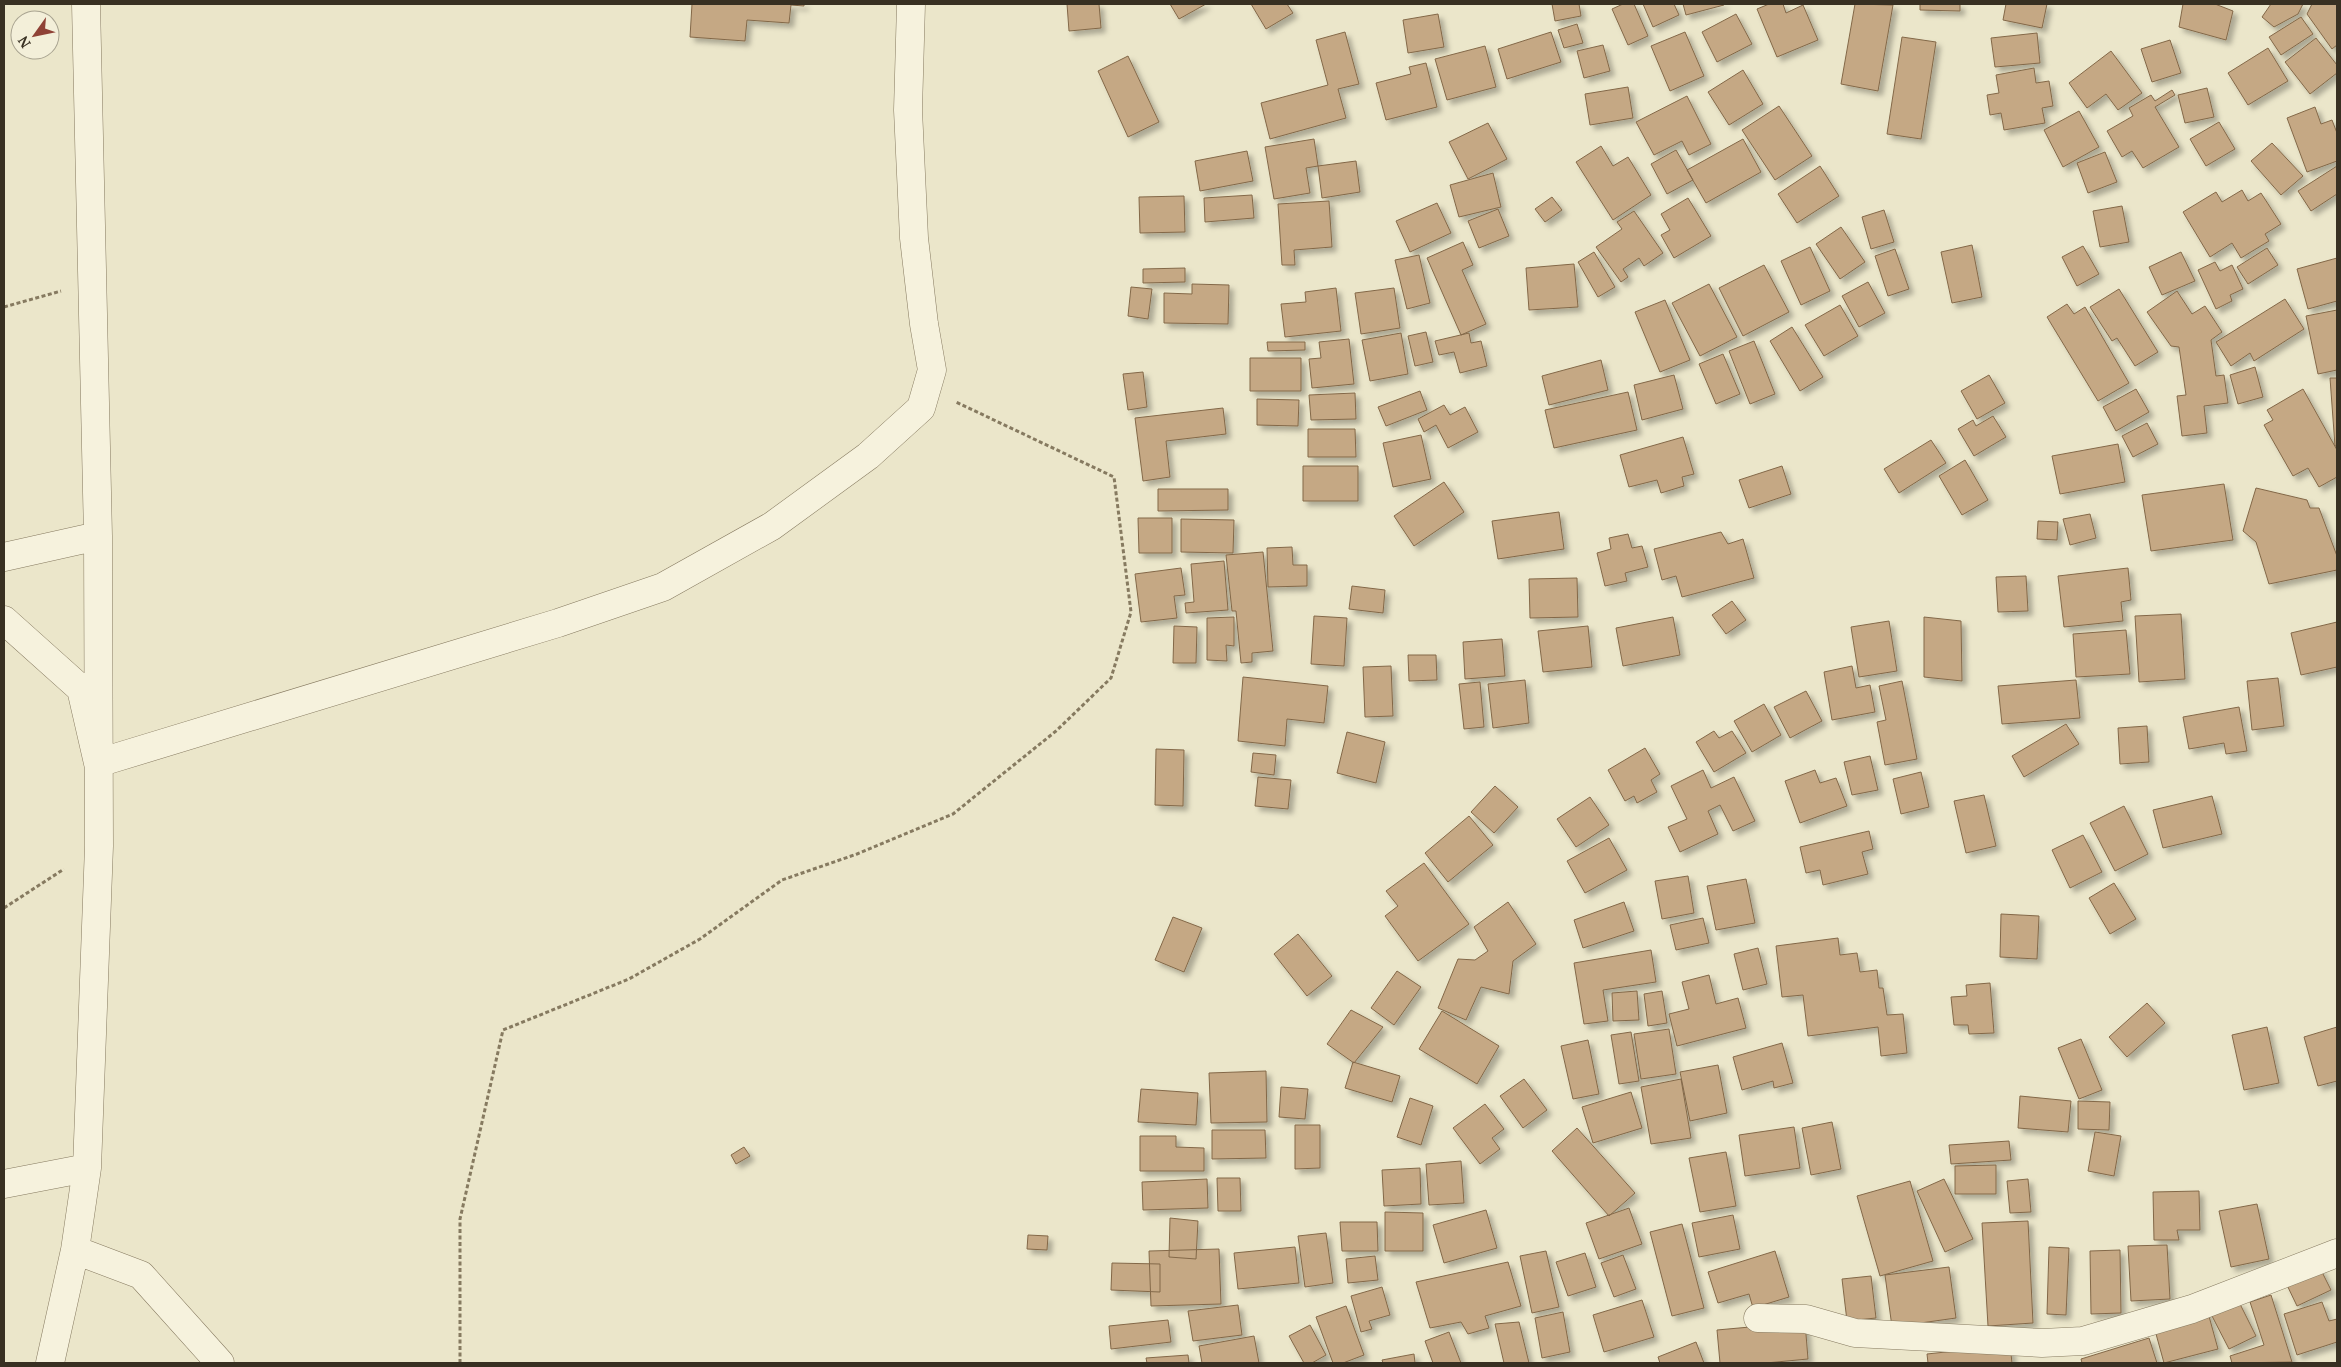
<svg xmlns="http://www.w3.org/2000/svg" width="2341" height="1367" font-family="'PT Serif',serif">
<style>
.building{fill:#c5a884;stroke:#836848;filter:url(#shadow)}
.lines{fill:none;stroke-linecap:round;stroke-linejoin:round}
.minor-casing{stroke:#867a60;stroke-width:29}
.path{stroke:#867a60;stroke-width:3;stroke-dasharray:4 2.5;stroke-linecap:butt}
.minor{stroke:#f6f2dd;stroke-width:28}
</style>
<defs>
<filter id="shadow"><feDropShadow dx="4.5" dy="4.5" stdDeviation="2.5" flood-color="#0004"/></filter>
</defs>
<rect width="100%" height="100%" fill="#ebe6ca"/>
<path class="building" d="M692,4H804V6L791,5L789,23L747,20L745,41L690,37Z
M1067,4H1099L1101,28L1069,31Z
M1170,4H1206L1179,19Z
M1251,4H1287L1293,13L1266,29Z
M1552,4H1579L1581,16L1555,21Z
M1623,4H1634L1648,36L1628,45L1612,9Z
M1643,4H1674L1679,15L1653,27Z
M1683,4H1723L1724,5L1686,15Z
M1769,4H1783L1786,13L1803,5L1818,40L1777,57L1757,9Z
M1855,4L1893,5L1878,91L1841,84Z
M1920,4H1960V11L1920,10Z
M2006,4H2047L2042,28L2003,20Z
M2183,4H2215L2233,11L2226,40L2179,27Z
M2271,4H2303L2298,14L2274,27L2262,17Z
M2312,4H2337V45L2332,49L2307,14Z
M1438,14L1444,47L1408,53L1403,20Z
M1736,14L1752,44L1717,62L1702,32Z
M2301,17L2313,34L2281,55L2269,37Z
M1577,24L1583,43L1564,48L1558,30Z
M1345,32L1359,84L1338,89L1346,118L1270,139L1261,103L1328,85L1316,40Z
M1551,32L1561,62L1507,79L1498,49Z
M1685,32L1704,76L1670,91L1651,46Z
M2037,33L2040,63L1995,67L1991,38Z
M1902,37L1936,42L1921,139L1887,134Z
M2316,38L2337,65V73L2310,94L2285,62Z
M2170,40L2181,73L2152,82L2141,49Z
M1603,45L1610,71L1584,78L1577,51Z
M1485,46L1496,87L1447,100L1435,59Z
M2268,48L2288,81L2248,105L2228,73Z
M2111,51L2142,93L2118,110L2106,94L2087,108L2069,83Z
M1128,56L1159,122L1128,137L1098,71Z
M1426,63L1437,107L1386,120L1376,83L1411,74L1409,67Z
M2034,68L2036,83L2049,81L2053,106L2042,108L2045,123L2004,130L2001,113L1990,115L1987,95L1999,93L1996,75Z
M1743,70L1763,104L1729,125L1708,92Z
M1628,87L1633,118L1590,125L1585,94Z
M2207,88L2214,117L2185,123L2178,95Z
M2172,90L2175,95L2155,107L2179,147L2143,168L2132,151L2122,157L2107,131L2133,116L2129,108L2151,95L2155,101Z
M1687,96L1711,144L1689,155L1682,141L1654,155L1636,122Z
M1779,106L1812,156L1775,180L1742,130Z
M2315,107L2321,124L2332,120L2337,133V161L2307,172L2287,118Z
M2079,111L2099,147L2063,167L2044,130Z
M2219,122L2235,149L2206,166L2190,139Z
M1488,123L1507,159L1468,179L1449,142Z
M1314,139L1318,166L1306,168L1310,193L1274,199L1265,147Z
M1743,139L1761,172L1706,203L1687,170Z
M2272,143L2303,176L2281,195L2251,161Z
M1601,146L1613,166L1628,157L1651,195L1613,220L1576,162Z
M1676,150L1693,180L1667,194L1651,164Z
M1247,151L1253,181L1200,191L1195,161Z
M2105,152L2117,182L2088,193L2077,163Z
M1356,161L1360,192L1322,198L1318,166Z
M1820,166L1839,196L1797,223L1778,194Z
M2337,166V194L2311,211L2298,191Z
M1493,173L1501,207L1459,217L1450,185Z
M2242,190L2248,201L2261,193L2281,224L2265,234L2269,241L2241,258L2232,243L2210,257L2183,212L2216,192L2222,202Z
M1252,195L1254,218L1205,222L1204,198Z
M1184,196L1185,232L1140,233L1139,197Z
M1552,197L1562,210L1545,222L1535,209Z
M1688,198L1711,236L1674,258L1661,235L1670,230L1661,214Z
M1329,201L1332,247L1294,250L1295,265H1282L1278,204Z
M1437,203L1451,233L1410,252L1396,221Z
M2122,206L2129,242L2100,247L2093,211Z
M1498,209L1509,236L1479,248L1468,221Z
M1884,210L1894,242L1871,249L1862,217Z
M1634,211L1663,253L1644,266L1639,258L1623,269L1628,277L1621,282L1596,247L1622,229L1617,222Z
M1841,227L1865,262L1840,279L1816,244Z
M1463,242L1473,265L1462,270L1486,324L1461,335L1427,258Z
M1972,245L1982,297L1952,303L1941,252Z
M2083,246L2099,274L2077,286L2062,257Z
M1810,247L1830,291L1801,305L1781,261Z
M2267,248L2278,265L2248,284L2237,267Z
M1895,249L1909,289L1888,296L1875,256Z
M1594,252L1615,287L1598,297L1578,262Z
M2181,252L2195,281L2162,295L2149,267Z
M1419,255L1430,303L1407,309L1395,260Z
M2337,258V301L2308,309L2297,269Z
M2215,262L2220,271L2232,265L2243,289L2230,295L2232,301L2216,309L2198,270Z
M1574,264L1578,307L1529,310L1526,268Z
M1764,265L1789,312L1743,336L1719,288Z
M1185,268V282L1143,283V269Z
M1868,282L1885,313L1859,327L1842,296Z
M1192,284L1229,285L1228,324L1164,323V293L1192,294Z
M1709,284L1737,337L1700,356L1672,303Z
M1131,287L1152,289L1148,319L1128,316Z
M1336,288L1341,331L1285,337L1281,304L1306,302L1305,292Z
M1394,288L1400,328L1361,334L1355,293Z
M2119,289L2158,352L2135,366L2117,338L2112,341L2090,307Z
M2177,291L2192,314L2205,306L2222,332L2211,340L2216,376L2224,375L2228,403L2204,406L2207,433L2182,436L2177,396L2186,395L2179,347L2171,346L2147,312Z
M2285,299L2304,329L2254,361L2250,353L2231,366L2216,342Z
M1665,300L1690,360L1660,372L1635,312Z
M2067,304L2074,314L2085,307L2129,383L2098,401L2047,317Z
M1840,305L1858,336L1824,356L1805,325Z
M2337,310V370L2318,374L2306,316Z
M1792,327L1823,377L1800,391L1770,341Z
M1426,332L1433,362L1415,366L1408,336Z
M1401,333L1408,374L1370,381L1362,340Z
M1469,333L1471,343L1481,341L1487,366L1460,373L1454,352L1439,355L1435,341Z
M1349,339L1354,384L1312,388L1309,359L1321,358L1319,342Z
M1754,341L1775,394L1750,404L1729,351Z
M1267,342H1305V350L1268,351Z
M1723,354L1740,394L1716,404L1699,364Z
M1250,358H1301V391H1250Z
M1601,360L1608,390L1549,405L1542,376Z
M2255,367L2263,397L2238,404L2230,375Z
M1143,372L1147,407L1128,410L1123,374Z
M1674,375L1683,409L1642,420L1634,385Z
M1989,375L2005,403L1977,419L1961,391Z
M2330,378H2337V446H2335Z
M2136,389L2149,412L2116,431L2103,407Z
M2303,389L2337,450V477L2319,487L2308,468L2293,476L2264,425L2273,420L2267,410Z
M1420,391L1427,410L1386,426L1378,407Z
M1628,392L1637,430L1554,448L1545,410Z
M1355,393L1356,419L1311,420L1309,395Z
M1257,399L1299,400L1298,426L1257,425Z
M1444,405L1450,415L1465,407L1478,432L1448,448L1436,425L1424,432L1418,419Z
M1223,408L1226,434L1166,441L1170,477L1143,481L1135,418Z
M1993,416L2006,437L1974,456L1958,429L1973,420L1976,426Z
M2147,423L2158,444L2133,457L2122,436Z
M1308,429H1355L1356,457H1308Z
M1421,435L1431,479L1393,487L1383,443Z
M1683,437L1694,474L1682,477L1684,486L1661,493L1657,480L1629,487L1620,455Z
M1931,440L1946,463L1899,493L1884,469Z
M2118,444L2125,482L2060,494L2052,456Z
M1965,460L1988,500L1962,515L1939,476Z
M1303,466H1358V501H1303Z
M1782,466L1791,494L1749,508L1739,480Z
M1444,482L1464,512L1414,546L1394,516Z
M2224,484L2233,540L2151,551L2142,495Z
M2256,488L2307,500L2310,508H2319L2337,556V570L2269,584L2256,542L2243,531Z
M1158,489H1228V510L1158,511Z
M1559,512L1564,549L1498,559L1492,521Z
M2090,514L2096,538L2070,545L2063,519Z
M1138,518H1172V553H1139Z
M1181,519L1234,520L1233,553L1181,552Z
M2038,521L2058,522L2057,540L2037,539Z
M1721,532L1728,544L1743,539L1754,578L1682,597L1676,576L1662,580L1654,549Z
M1628,534L1632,548L1642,546L1648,567L1625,573L1627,581L1605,586L1597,553L1611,549L1609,538Z
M1292,547L1293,565H1307V586L1268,587L1267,548Z
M1263,552L1273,651L1252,653V662L1241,663L1236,611H1232L1226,555Z
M1224,561L1228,610L1186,613L1185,603L1194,602L1191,564Z
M1181,568L1185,595L1174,596L1177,618L1141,622L1135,574Z
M2128,568L2131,600L2121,602L2123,621L2064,627L2058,576Z
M2026,576L2028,611L1998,612L1996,577Z
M1577,578L1578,617L1530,618L1529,579Z
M1352,586L1385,590L1383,613L1349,609Z
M1732,601L1746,620L1726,634L1712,615Z
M2181,614L2185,679L2139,682L2135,616Z
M1314,616L1347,618L1344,666L1311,664Z
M1234,617V646L1226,645L1227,661L1207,660V618Z
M1673,617L1680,655L1623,666L1616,628Z
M1924,617L1961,621L1962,681L1924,677Z
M1889,621L1897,671L1859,677L1851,627Z
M2337,622V667L2301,675L2291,633Z
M1174,626L1197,627L1196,663H1173Z
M1588,626L1592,667L1543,672L1538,631Z
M2126,630L2130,674L2076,677L2073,634Z
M1502,639L1505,676L1465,679L1463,642Z
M1408,655H1436L1437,680L1409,681Z
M1391,666L1393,716L1365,717L1363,667Z
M1852,666L1856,688L1870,685L1875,712L1832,720L1824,672Z
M1243,677L1328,686L1324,723L1287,719L1285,746L1238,741Z
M2278,678L2284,726L2252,730L2247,681Z
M1525,680L1529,723L1493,728L1488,684Z
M2076,680L2080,718L2002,724L1998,686Z
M1902,681L1917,759L1885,765L1877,722L1886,720L1879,686Z
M1480,682L1484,727L1464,729L1459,684Z
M1806,691L1822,721L1790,738L1774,707Z
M1764,704L1781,735L1752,752L1734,721Z
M2239,707L2247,751L2226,754L2224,743L2189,749L2183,717Z
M2066,724L2079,744L2024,777L2012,756Z
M2147,726L2149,762L2120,764L2118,728Z
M1714,731L1719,738L1732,731L1746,753L1714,772L1696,742Z
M1347,732L1385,742L1376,783L1337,773Z
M1645,748L1660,774L1651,780L1657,792L1637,803L1634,796L1625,801L1608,770Z
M1156,749L1184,750L1183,806L1155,805Z
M1253,753L1276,755L1274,775L1251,772Z
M1870,756L1878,790L1852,795L1844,762Z
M1703,770L1711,788L1734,777L1755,821L1733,831L1720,805L1708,811L1718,834L1680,852L1668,827L1687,819L1671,786Z
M1815,770L1820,783L1836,778L1847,806L1800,823L1785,781Z
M1921,772L1929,807L1901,814L1893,779Z
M1258,777L1291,780L1288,809L1255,806Z
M1495,786L1518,807L1494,833L1471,812Z
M1984,795L1996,846L1966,853L1954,801Z
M2212,796L2222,834L2163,848L2153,810Z
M1590,797L1609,825L1576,847L1557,819Z
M2124,806L2148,854L2115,871L2090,823Z
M1469,816L1493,845L1448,882L1425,853Z
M1869,831L1873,849L1862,852L1868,874L1823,885L1820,870L1806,873L1800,847Z
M2083,835L2102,872L2070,888L2052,850Z
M1609,838L1627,870L1585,893L1567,861Z
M1424,863L1469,924L1418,961L1385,916L1398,906L1386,891Z
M1688,876L1694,913L1662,919L1655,881Z
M1746,879L1755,923L1716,930L1707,886Z
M2114,883L2136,919L2110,934L2089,898Z
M1508,902L1536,944L1513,961L1509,994L1481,987L1466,1020L1438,1008L1458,959L1475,960L1488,951L1474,927Z
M1624,902L1634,931L1583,948L1574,920Z
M2001,914L2039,916L2037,959L2000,957Z
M1173,917L1202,928L1184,972L1155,960Z
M1703,918L1709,943L1676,950L1670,925Z
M1298,934L1332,976L1307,996L1274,954Z
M1838,938L1840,955L1857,953L1860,972L1877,970L1879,988H1883L1887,1015L1903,1014L1907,1053L1881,1056L1878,1027L1808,1036L1803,995L1782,997L1776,946Z
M1758,948L1767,984L1743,990L1734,954Z
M1651,950L1656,982L1603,990L1608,1021L1584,1024L1574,963Z
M1397,971L1421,987L1394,1025L1371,1008Z
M1709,975L1716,1004L1738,998L1746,1028L1677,1046L1669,1014L1689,1009L1682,982Z
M1990,983L1994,1033L1969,1034L1968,1025H1954L1951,997L1967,996L1966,985Z
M1637,991L1639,1020L1613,1021L1612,993Z
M1662,991L1667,1023L1648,1026L1644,994Z
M2147,1003L2165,1023L2127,1057L2109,1037Z
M1351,1010L1383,1027L1354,1063L1327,1044Z
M1442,1011L1499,1046L1477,1084L1419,1049Z
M2267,1027L2279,1083L2244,1090L2232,1035Z
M2337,1027V1081L2318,1086L2304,1037Z
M1669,1029L1676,1074L1641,1079L1634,1034Z
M1631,1032L1639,1081L1619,1084L1611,1035Z
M2081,1039L2102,1090L2079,1099L2058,1048Z
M1588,1040L1599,1094L1573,1099L1561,1046Z
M1782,1043L1793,1083L1774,1088L1773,1081L1742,1090L1733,1057Z
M1353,1062L1400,1076L1392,1102L1345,1088Z
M1718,1065L1727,1113L1690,1121L1680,1072Z
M1266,1071L1267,1122L1211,1123L1209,1073Z
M1524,1079L1547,1110L1523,1128L1500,1096Z
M1681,1079L1691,1138L1651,1144L1641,1087Z
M1281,1087L1308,1089L1305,1119L1279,1117Z
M1141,1089L1198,1093L1196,1125L1138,1122Z
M1631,1092L1642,1128L1593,1143L1582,1107Z
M2020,1096L2071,1101L2068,1132L2018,1128Z
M1410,1098L1433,1106L1421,1145L1397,1137Z
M2078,1101L2110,1102L2109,1130L2078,1129Z
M1485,1104L1504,1129L1492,1138L1500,1149L1480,1164L1453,1128Z
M1832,1122L1841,1169L1811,1175L1802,1128Z
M1295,1125H1320V1168L1295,1169Z
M1794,1127L1800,1168L1745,1176L1739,1135Z
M1577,1128L1635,1193L1609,1216L1552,1151Z
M1212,1130H1265L1266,1158L1212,1159Z
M2095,1132L2121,1136L2114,1176L2088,1171Z
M1140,1136H1176V1147L1204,1148V1171H1140Z
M2009,1141L2011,1160L1951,1164L1949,1145Z
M744,1147L750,1156L736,1164L731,1155Z
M1726,1152L1736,1206L1700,1212L1689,1158Z
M1461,1161L1464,1203L1429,1205L1426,1164Z
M1996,1165V1194H1955V1166Z
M1420,1168L1421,1204L1384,1206L1382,1170Z
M1217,1178H1240L1241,1211H1218Z
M1207,1179L1208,1208L1143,1210L1142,1182Z
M1944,1179L1973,1239L1945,1252L1917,1191Z
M2028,1179L2031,1212L2010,1213L2007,1181Z
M1910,1181L1933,1261L1880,1276L1857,1196Z
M2199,1191L2200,1230H2177L2179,1240H2154L2153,1192Z
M2257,1204L2269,1259L2231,1267L2219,1211Z
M1629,1208L1642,1244L1599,1259L1586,1223Z
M1486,1210L1497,1248L1444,1263L1433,1225Z
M1385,1212L1423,1213V1251H1385Z
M1733,1215L1740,1249L1699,1257L1692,1223Z
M1170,1218L1198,1221L1196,1259L1169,1257Z
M2028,1221L2033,1323L1988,1326L1982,1223Z
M1340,1222H1377L1378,1251H1342Z
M1682,1224L1704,1308L1672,1316L1650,1232Z
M1326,1233L1333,1283L1305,1287L1298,1236Z
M1028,1235L1048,1236L1047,1250L1027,1249Z
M2167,1245L2170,1299L2131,1301L2128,1246Z
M1295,1247L1299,1283L1238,1289L1234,1253Z
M2049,1247L2069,1248L2066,1315L2047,1314Z
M1219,1249L1221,1304L1151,1306L1149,1251Z
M2120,1250L2121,1313L2091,1314L2090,1251Z
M1546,1251L1559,1307L1532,1313L1520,1256Z
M1775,1251L1789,1297L1753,1308L1749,1294L1718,1303L1708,1272Z
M1585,1253L1596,1287L1568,1296L1556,1262Z
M1623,1255L1636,1289L1614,1297L1601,1263Z
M1375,1256L1378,1280L1348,1283L1346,1259Z
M1508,1262L1521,1306L1485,1316L1489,1328L1468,1334L1461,1322L1430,1328L1416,1282Z
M1112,1263L1160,1264V1292L1111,1290Z
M1949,1267L1956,1318L1892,1327L1885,1275Z
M2320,1268L2331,1290L2297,1306L2286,1283Z
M1871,1276L1876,1318L1847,1321L1842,1279Z
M1382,1287L1390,1315L1369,1321L1372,1329L1361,1332L1351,1296Z
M2271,1295L2292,1362L2232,1363L2230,1356L2264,1345L2250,1302Z
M1642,1300L1654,1337L1604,1352L1593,1315Z
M2239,1302L2256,1336L2229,1349L2212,1316Z
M2322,1302L2329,1321L2337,1319V1342L2297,1355L2284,1314Z
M1238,1305L1242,1335L1193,1341L1188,1311Z
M1346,1306L1364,1355L1343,1363H1333L1316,1317Z
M2207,1309L2218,1349L2164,1363L2153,1323Z
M1563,1312L1570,1352L1542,1358L1535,1318Z
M1168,1320L1171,1342L1111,1349L1109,1326Z
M1519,1322L1529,1363H1504L1495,1324Z
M1805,1322L1808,1359L1766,1363H1720L1717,1330Z
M1310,1325L1326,1355L1312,1363H1304L1289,1336Z
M1449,1332L1461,1363H1433L1425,1341Z
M1254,1336L1259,1363H1202L1199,1346Z
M2149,1338L2157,1363H2082L2081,1359Z
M1696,1342L1704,1363H1660L1658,1357Z
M2010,1345L2012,1363H1928L1927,1354Z
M1414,1354L1415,1363H1383L1382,1360Z
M1188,1355L1189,1363H1147L1146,1358Z"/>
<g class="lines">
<defs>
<path id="minor" d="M4,557L98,536
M4,620L81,689L98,763L558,623L663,587L772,526L868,456L921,408L932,370L924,324L914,238L908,110L911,4
M4,1184L87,1168
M75,1250L141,1275L220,1363
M1758,1318L1806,1319L1855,1333L2042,1343L2083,1341L2192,1309L2337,1253
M50,1363L75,1250L87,1168L99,846L98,536L86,4"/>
</defs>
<use href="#minor" class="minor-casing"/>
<path class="path" d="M4,307L61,291
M4,908L64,869
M460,1363V1219L503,1030L629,979L700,939L782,880L857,854L953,814L1056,731L1111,678L1131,612L1114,477L956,402"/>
<use href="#minor" class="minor"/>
</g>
<rect width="2341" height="1367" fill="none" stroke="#383022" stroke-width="10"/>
<g transform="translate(35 35) rotate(237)"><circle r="24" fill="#f3efd9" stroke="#a8a390"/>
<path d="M0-4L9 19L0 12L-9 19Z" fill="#8f4236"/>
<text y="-8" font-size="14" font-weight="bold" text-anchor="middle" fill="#383022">N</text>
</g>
</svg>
